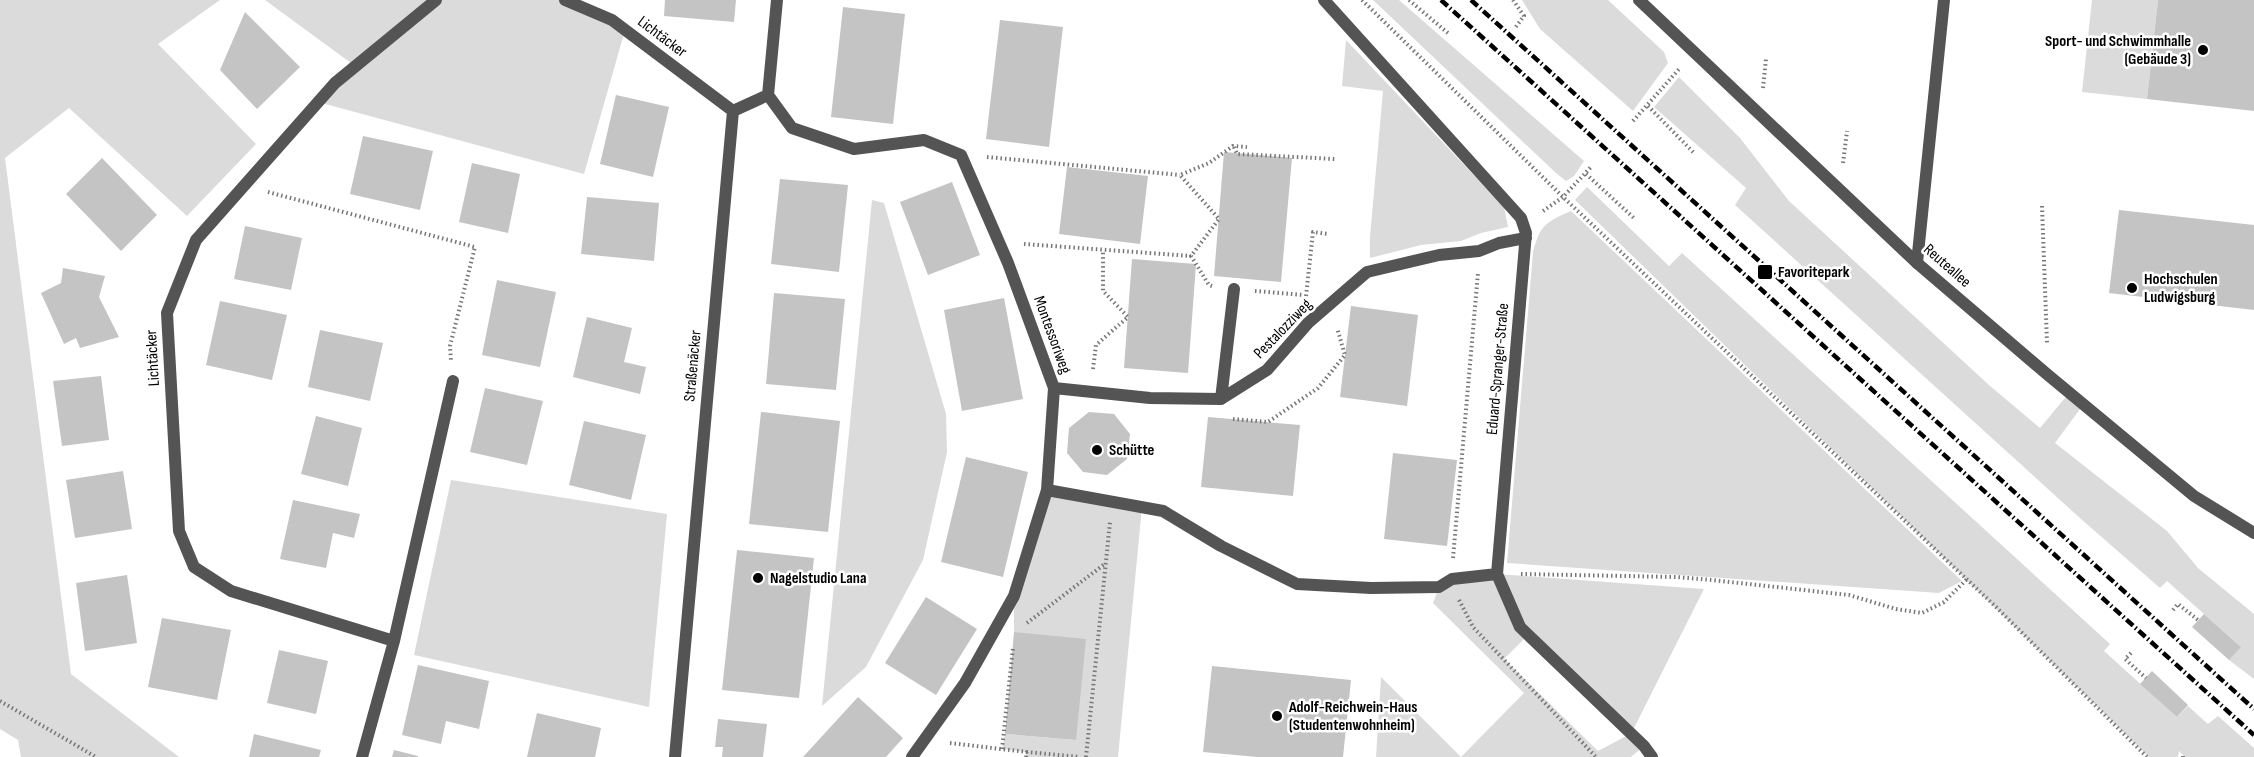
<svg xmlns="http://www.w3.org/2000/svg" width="2254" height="757" font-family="'Sofia Sans Condensed',sans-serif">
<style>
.green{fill:#dbdbdb;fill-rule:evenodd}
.building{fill:#c4c4c4}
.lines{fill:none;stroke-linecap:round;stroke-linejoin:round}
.path{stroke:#767676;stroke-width:4;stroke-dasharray:1.5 3;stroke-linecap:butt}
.lane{stroke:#545454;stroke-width:12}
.street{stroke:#545454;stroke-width:12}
.rail{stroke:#000;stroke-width:4.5;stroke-dasharray:9 3 1.5 3;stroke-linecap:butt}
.poi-dot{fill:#000;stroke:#fff;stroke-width:2}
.labels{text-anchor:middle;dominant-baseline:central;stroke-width:5;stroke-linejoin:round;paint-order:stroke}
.street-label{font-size:16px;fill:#000;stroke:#fff}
.poi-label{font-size:16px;font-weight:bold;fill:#000;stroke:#fff;text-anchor:start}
</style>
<rect width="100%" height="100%" fill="#fff"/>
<path class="green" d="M0,0H220L158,44L256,144L187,216L69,108L5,158L71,674L179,757H21L18,740L0,729Z
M265,0H565L625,30L584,174L318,102L355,66Z
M1373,0H1399L1584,161L1574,176L1566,181L1556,173Z
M1522,0H1608L1664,52L1668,63L1633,111L1540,29Z
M2092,0H2158L2147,99L2082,92Z
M1346,40L1504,207L1508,227L1481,233L1461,241L1421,245L1370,258V237L1383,91L1342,86Z
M1679,77L1740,138L1789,201L1989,385L2040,428L2069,393L2083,405L2055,443L2167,531L2198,568L2254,614V679L2229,660L2240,646L2167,581L2160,588L2081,519L1735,205L1746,188L1654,107Z
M1587,187L1669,266L1682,253L2110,644L2104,651L2177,717L2188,706L2208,724L2218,716L2254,748V757H2185L2179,751L2178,757H2149L1575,200Z
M872,200L884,203L946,414L947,452L923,560L866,667L822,706Z
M1571,211L1962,581L1939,593L1507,563L1533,252C1540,225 1546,222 1571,211Z
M451,480L667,514L649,707L414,655Z
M1047,490L1142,507L1118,757H1026V752L1002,749L1005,734L1076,740L1014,632V596Z
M1497,574L1704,589L1631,734L1644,746L1631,757H1376L1381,677L1461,757L1524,693L1433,603L1439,587ZM1528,635L1630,734L1598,751L1504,659Z"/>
<path class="building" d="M665,0H736L734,22L664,16Z
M2158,0H2254V111L2147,99Z
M843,7L905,14L893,124L831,117Z
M245,12L300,67L257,109L220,70Z
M1000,20L1063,27L1049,147L986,139Z
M616,95L669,107L653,177L600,164Z
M363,136L433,151L420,210L350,194Z
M1224,152L1292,158L1281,282L1214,276Z
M102,158L157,215L121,251L66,194Z
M472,163L520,174L508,233L459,222Z
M1067,167L1148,176L1140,244L1059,234Z
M780,179L848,185L839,272L771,264Z
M952,182L980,255L928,275L900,202Z
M587,197L659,203L654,261L581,254Z
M2119,210L2254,225V310L2109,293Z
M245,226L302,238L291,290L234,279Z
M1132,259L1196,264L1188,373L1124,368Z
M63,268L105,276L99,297L119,337L80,348L76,338L64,344L41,293L61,283Z
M497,280L556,292L540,367L482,355Z
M774,293L845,299L836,390L766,384Z
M1004,298L1023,399L962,411L944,310Z
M220,301L287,315L272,380L206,365Z
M1351,306L1418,315L1407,406L1340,397Z
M587,317L632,328L624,362L646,367L640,394L573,377Z
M320,330L383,343L370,401L308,387Z
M101,376L109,440L62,446L53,381Z
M485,388L543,401L527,465L470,452Z
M761,412L840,421L828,532L749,524Z
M1089,412L1114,414L1130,434L1127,459L1107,475L1083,472L1067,453L1069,428Z
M316,416L362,428L348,486L301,474Z
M1208,417L1300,425L1293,496L1201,487Z
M584,421L646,435L631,500L569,485Z
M1393,453L1457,460L1447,546L1384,539Z
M966,457L1028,472L1003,577L941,562Z
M123,471L132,529L75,538L66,480Z
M293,500L360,514L354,538L333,533L326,568L280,559Z
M737,550L814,558L799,698L722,690Z
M127,575L137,643L85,651L76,583Z
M926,597L977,629L936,695L885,663Z
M2204,614L2241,647L2229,660L2192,627Z
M162,618L231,630L217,700L148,687Z
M1014,632L1086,639L1076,740L1005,734Z
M279,650L328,661L316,714L267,703Z
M418,665L489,681L479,729L446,721L441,744L402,735Z
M1212,666L1351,680L1343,757H1257L1203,752Z
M2152,671L2188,705L2177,717L2140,684Z
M858,697L903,738L886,757H803Z
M537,713L601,728L595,757H527Z
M718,719L767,724L763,757H722L723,747H715Z
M254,734L321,750L319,757H249Z
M394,750L418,756V757H392Z"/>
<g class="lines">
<path class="path" d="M1362,0L1563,197L1996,607L2147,757
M1409,0L1449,34
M1513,0L1524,16L1515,28
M1763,88L1766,59
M1648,106L1694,153
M1633,121L1680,68
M1234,147L1237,154L1335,159
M987,157L1180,175
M1843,163L1847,131
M1586,174L1635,219
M268,192L475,247L450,346L451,361
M2042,206L2047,343
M1543,211L1563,197L1591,167
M1024,244L1191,256
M1212,286L1209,285L1191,256L1219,219L1180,175L1209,163L1233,146L1247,147
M1255,291L1304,295
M1306,296L1313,232L1328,234
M1093,369L1096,345L1128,317L1103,291V251
M1233,419L1268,422L1318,388L1345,355L1337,328
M1453,558L1478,273
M1521,574L1676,577L1712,580L1849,595L1896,609L1922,613L1944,602L1967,579
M1459,600L1473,627L1596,757
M2173,610L2178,604L2198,620
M1027,623L1106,563
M2131,653L2125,659L2146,678
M0,701L96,757
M950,743L1027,752
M1002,749L1013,648
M1026,757L1027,752L1080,757
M1086,757L1110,522
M2183,757V756"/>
<path class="lane" d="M1917,263L1944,0"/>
<path class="street" d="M565,0L612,20L733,111
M1324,0L1521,218L1526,233L1497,574L1520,627L1644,746L1652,757
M1639,0L1917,263L2048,375L2194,496L2254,533
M768,95L792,128L854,149L924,140L961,155L1008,263L1054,388L1047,490L1014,596L965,683L912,757
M1054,388L1150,398L1221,399L1267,370L1308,323L1367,272L1439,255L1479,251L1499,243L1526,238
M1221,399L1234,289
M1047,490L1163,511L1221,546L1297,584L1371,588L1439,587L1452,579L1497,574
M394,641L231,591L194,567L179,531L167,313L196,240L335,83L436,0
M362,757L394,641L453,381
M675,757L733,111L768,95L777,0"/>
<path class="rail" d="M1441,0L2254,735
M1471,0L2254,709"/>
</g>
<g class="poi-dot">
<circle cx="2203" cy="50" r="6"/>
<rect x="1757" y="264" width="16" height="16" rx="3"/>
<circle cx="2132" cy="288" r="6"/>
<circle cx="1097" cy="450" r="6"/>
<circle cx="758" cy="578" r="6"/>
<circle cx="1277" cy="716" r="6"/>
</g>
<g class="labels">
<g class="street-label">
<text transform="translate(662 37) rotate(37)">Lichtäcker</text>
<text transform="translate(1947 266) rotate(41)">Reuteallee</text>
<text transform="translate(1283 329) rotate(-46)">Pestalozziweg</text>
<text transform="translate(1052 335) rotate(70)">Montessoriweg</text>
<text transform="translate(153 358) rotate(-93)">Lichtäcker</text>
<text transform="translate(693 366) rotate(-85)">Straßenäcker</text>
<text transform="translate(1498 369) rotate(-85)">Eduard-Spranger-Straße</text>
</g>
<g class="poi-label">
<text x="2191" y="41" text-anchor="end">Sport- und Schwimmhalle<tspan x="2191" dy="18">(Gebäude 3)</tspan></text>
<text x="1778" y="272">Favoritepark</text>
<text x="2144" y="279">Hochschulen<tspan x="2144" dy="18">Ludwigsburg</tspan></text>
<text x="1109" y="450">Schütte</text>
<text x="770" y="578">Nagelstudio Lana</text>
<text x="1289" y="707">Adolf-Reichwein-Haus<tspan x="1289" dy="18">(Studentenwohnheim)</tspan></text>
</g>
</g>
</svg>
